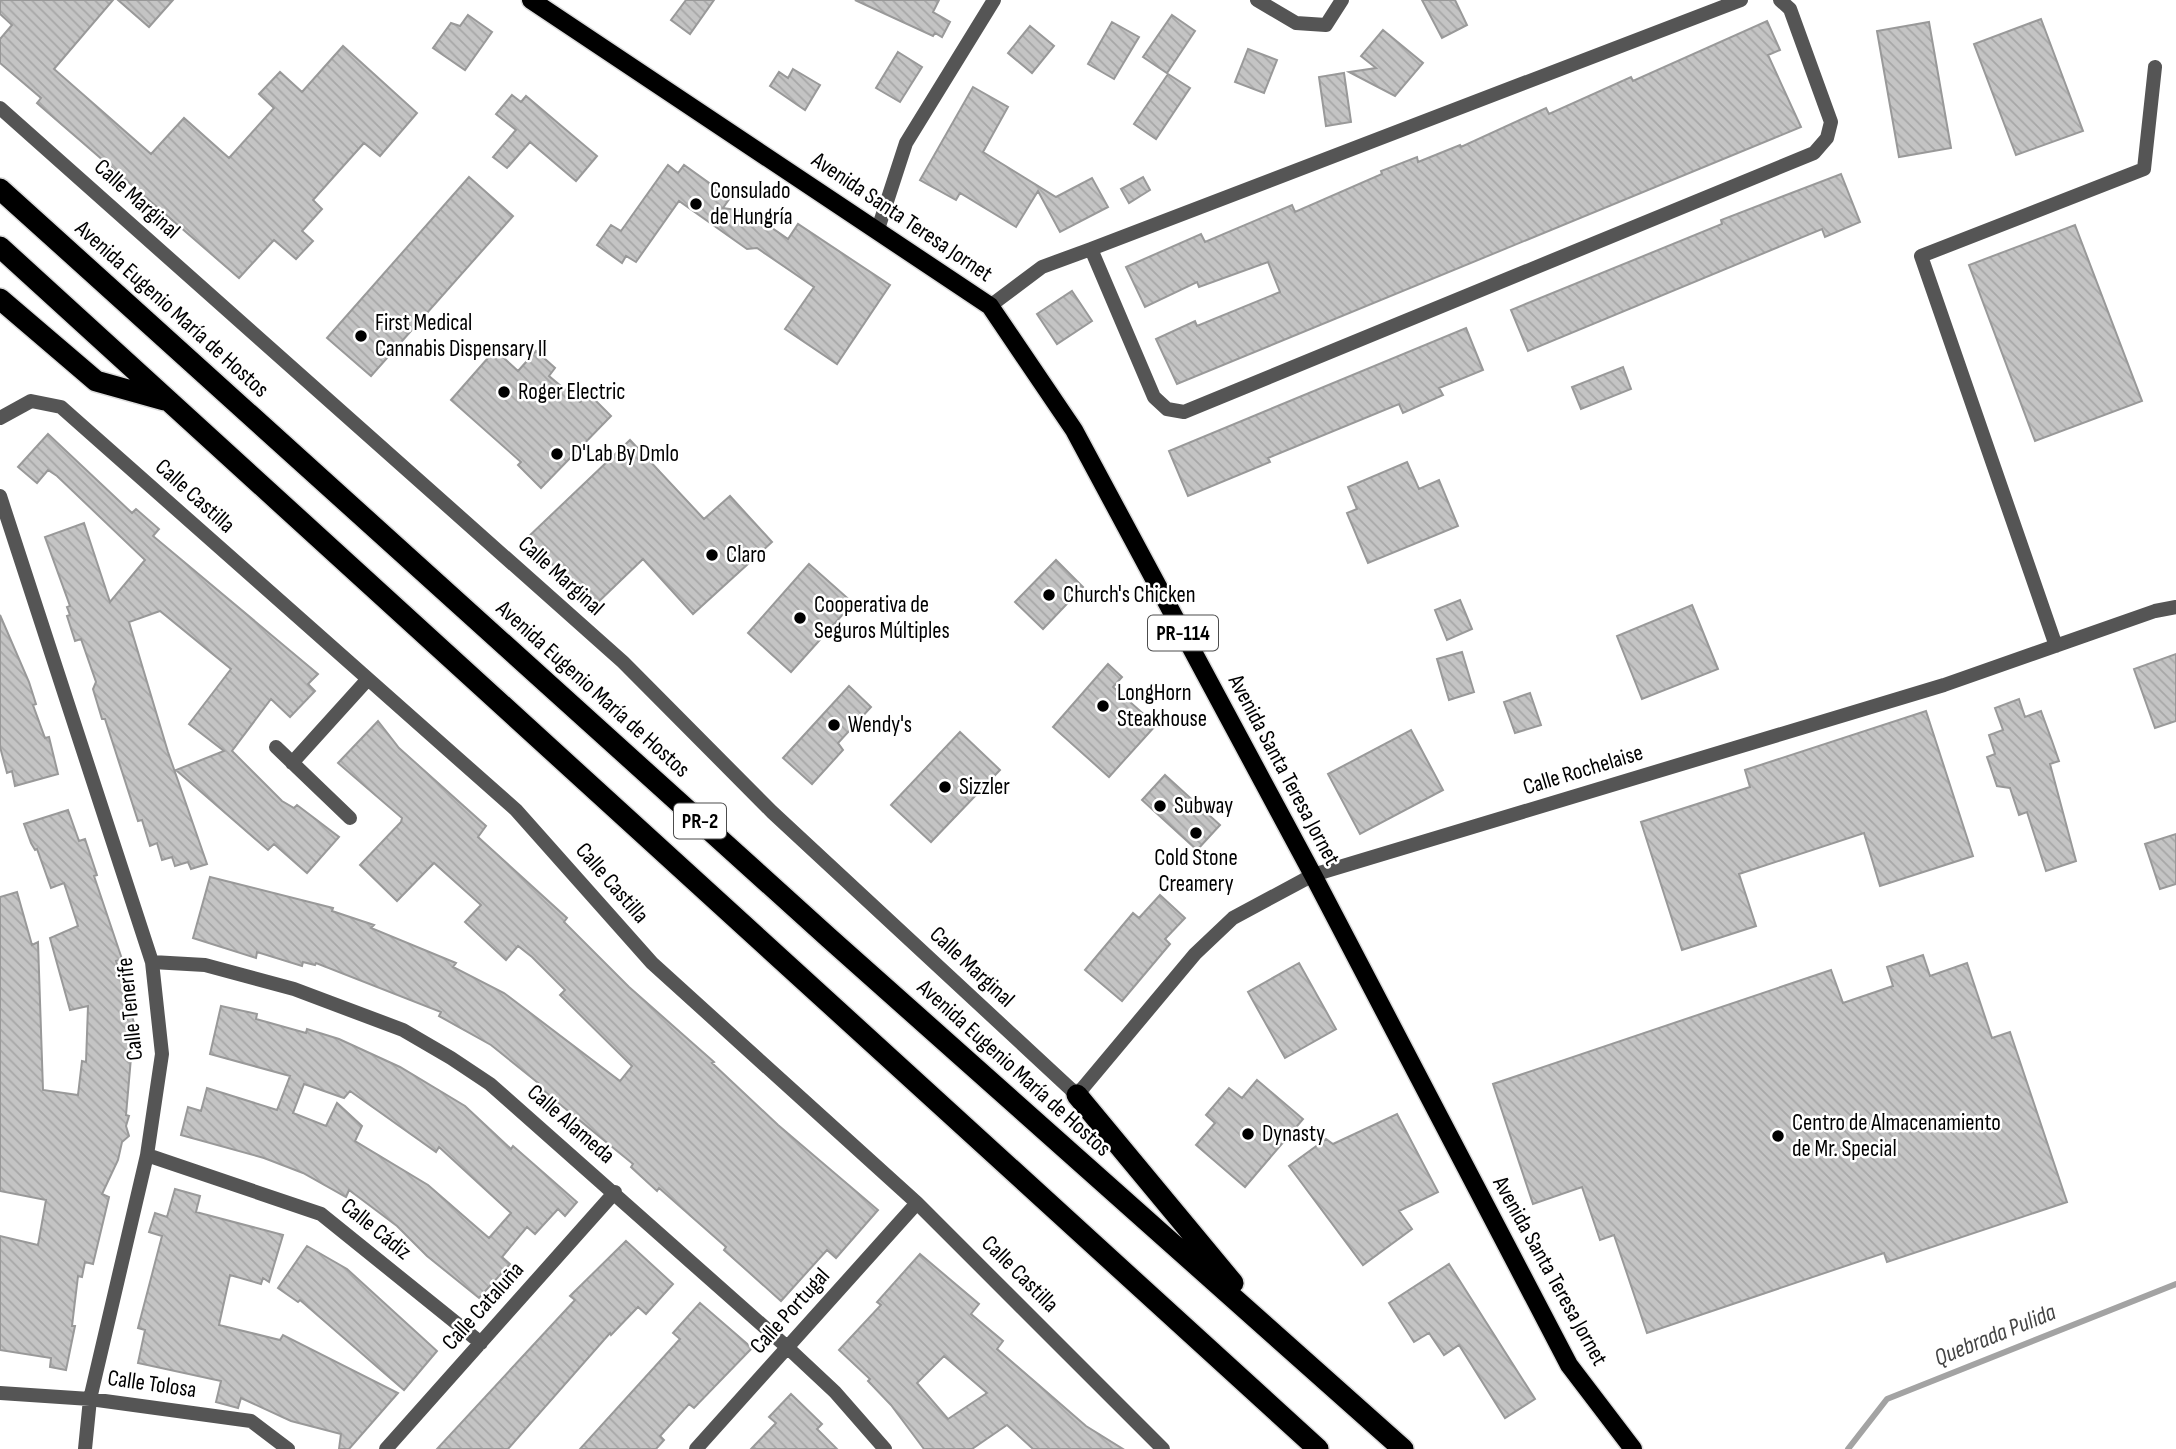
<svg xmlns="http://www.w3.org/2000/svg" width="2176" height="1449" font-family="'Sofia Sans Condensed',sans-serif">
<style>
.lines{fill:none;stroke-linecap:round;stroke-linejoin:round}
.stream{stroke:#a3a3a3;stroke-width:6}
.building{fill:url(#building-back-hatch);stroke:#999;stroke-width:2;fill-rule:evenodd}
.primary-casing{stroke:#dbdbdb;stroke-width:21}
.highway-casing{stroke:#dbdbdb;stroke-width:24}
.street{stroke:#555;stroke-width:14}
.primary{stroke:#000;stroke-width:18}
.highway{stroke:#000;stroke-width:21}
.poi-dot{fill:#000;stroke:#fff;stroke-width:2.5}
.labels{text-anchor:middle;dominant-baseline:central;stroke-width:5;stroke-linejoin:round;paint-order:stroke}
.shield{fill:#fff;stroke:#4c4c4c;stroke-width:2}
.shield-label{font-size:21px;font-weight:bold;fill:#000}
.poi-label{font-size:23px;fill:#000;stroke:#fff;text-anchor:start}
.street-label{font-size:23px;fill:#000;stroke:#fff}
.water-label{font-size:24px;font-style:italic;fill:#444;stroke:#fff}
</style>
<defs>
<pattern id="building-back-hatch" width="6" height="6" patternUnits="userSpaceOnUse" patternTransform="scale(1.75)"><rect width="6" height="6" fill="#c4c4c4"/><path d="M-1 5l2 2M0 0l6 6M5-1l2 2" fill="none" stroke="#a7a7a7"/></pattern>
</defs>
<rect width="100%" height="100%" fill="#fff"/>
<g class="lines">
<path class="stream" d="M1848,1449L1887,1399L2176,1284"/>
</g>
<path class="building" d="M0,0H113L54,69L151,154L184,118L229,158L274,108L259,94L280,72L302,92L343,46L417,113L380,156L364,143L313,200L322,209L302,231L313,241L296,259L274,240L239,278L37,103L41,98L0,63V39L12,25L0,14Z
M118,0H173L149,27Z
M686,0H714L690,34L671,20Z
M855,0H939L933,12L950,22L942,37L935,33L933,36Z
M1422,0H1455L1467,25L1442,38Z
M468,15L492,32L465,70L433,48L451,23L460,26Z
M1172,15L1195,31L1167,73L1143,57Z
M2041,19L2083,131L2016,155L1974,44Z
M1767,21L1780,50L1768,55L1801,127L1177,384L1156,339L1195,321L1197,326L1280,292L1268,262L1199,287L1197,282L1145,307L1126,267L1201,234L1205,242L1292,205L1295,212L1382,174L1381,171L1417,157L1418,162L1460,145L1461,147L1546,108L1549,114L1631,77L1633,81Z
M1112,22L1139,37L1114,79L1088,64Z
M1929,22L1951,148L1899,157L1877,31Z
M1030,26L1054,46L1032,73L1008,53Z
M1383,30L1423,63L1395,96L1349,72L1376,68L1361,56Z
M1248,49L1277,60L1264,93L1235,82Z
M898,52L922,67L900,102L876,88Z
M793,69L820,85L805,110L770,86L779,72L788,78Z
M1344,73L1351,122L1326,126L1319,77Z
M1168,74L1190,88L1156,139L1134,124Z
M973,87L1008,107L983,152L1056,197L1092,178L1108,207L1060,232L1038,191L1016,227L960,193L956,200L920,180Z
M512,95L521,102L526,96L597,156L576,181L530,142L507,168L493,157L516,130L496,114Z
M668,165L678,173L684,165L730,198L723,208L749,212L788,239L798,224L890,285L837,364L785,329L814,287L757,248L747,249L679,201L636,262L626,256L622,263L597,245L611,225L621,231Z
M1841,174L1860,222L1825,237L1822,229L1528,351L1511,310L1722,224L1721,220Z
M469,177L513,216L371,376L327,338Z
M1143,177L1150,190L1129,203L1121,189Z
M2075,225L2142,401L2035,441L1969,265Z
M1072,291L1092,321L1057,344L1037,314Z
M1466,328L1483,370L1439,388L1443,395L1403,413L1399,404L1268,458L1270,462L1188,496L1169,451Z
M495,350L518,371L536,351L555,368L549,376L580,402L588,393L611,416L541,488L518,465L521,462L451,400Z
M1623,367L1631,389L1581,409L1572,387Z
M48,434L132,513L136,509L159,529L153,536L318,674L308,684L315,691L290,717L271,699L232,751L282,801L294,808L297,805L339,837L307,873L274,844L268,850L176,770L224,751L189,724L231,669L160,611L129,622L168,752L207,864L191,869L188,862L175,866L172,857L162,860L157,843L150,846L142,820L138,821L105,719H102L93,689L96,682L81,639L75,641L67,616L70,615L67,607L70,606L45,537L84,523L110,602L145,560L57,476L48,470L37,483L18,467Z
M630,440L704,519L730,496L772,542L693,614L643,559L593,607L527,538Z
M1407,462L1419,489L1439,480L1458,526L1368,563L1347,513L1357,509L1348,487Z
M1056,560L1083,587L1043,629L1015,602Z
M809,564L853,603L791,672L748,633Z
M1460,600L1472,629L1447,640L1435,610Z
M1692,605L1718,669L1642,699L1617,636Z
M0,615L29,682L36,704L33,705L45,738L49,737L58,774L15,786L12,771L7,773L0,747Z
M1462,652L1474,692L1449,700L1437,659Z
M2176,654V721L2155,728L2134,669Z
M1108,664L1122,677L1113,687L1156,725L1109,777L1053,727Z
M849,686L871,707L838,743L843,750L812,784L783,758Z
M1530,693L1541,725L1515,733L1504,702Z
M2019,699L2025,717L2041,711L2052,741L2059,761L2050,764L2076,861L2046,871L2027,812L2019,815L2010,788L1997,786L1987,757L1995,754L1989,735L2003,730L1995,708Z
M1926,711L1973,856L1880,886L1864,833L1739,874L1756,926L1682,950L1641,822L1750,787L1745,770Z
M378,721L399,748L486,826L478,837L567,918L564,922L629,987L714,1062L712,1063L778,1125L878,1210L836,1258L827,1250L781,1301L724,1250L726,1247L659,1188L657,1191L631,1167L633,1164L540,1088L542,1086L491,1045L439,1016L441,1012L316,963L315,965L303,962L302,966L257,952L256,958L193,938L210,877L333,908L332,911L374,925L371,928L456,963L453,967L504,993L620,1081L632,1066L560,995L565,990L532,957L518,946L506,960L465,922L481,905L434,863L397,901L360,865L401,822L402,818L338,763Z
M1411,730L1443,790L1360,834L1328,774Z
M960,732L1000,770L931,842L891,805Z
M1165,775L1220,825L1197,850L1142,800Z
M68,810L79,841L85,839L97,875L94,876L122,959L116,961L134,1023L126,1115L129,1116L126,1126L129,1136L122,1142L118,1160L102,1194L109,1197L93,1264L85,1262L82,1277L78,1276L72,1326H75L66,1370L50,1367L51,1358L0,1350V1236L38,1245L46,1200L0,1191V897L17,892L32,945L38,942L43,1090L78,1095L82,1061L86,1062L88,1006L70,1010L50,938L78,926L64,883L51,888L37,849L35,850L31,843L24,824Z
M2176,834V884L2160,889L2145,844Z
M1160,895L1185,918L1165,939L1170,944L1122,1001L1085,970L1133,913L1139,918Z
M1923,955L1930,976L1967,963L1992,1038L2010,1032L2067,1202L1887,1262L1884,1253L1647,1333L1614,1235L1600,1240L1582,1187L1533,1204L1493,1084L1831,970L1843,1003L1893,986L1887,967Z
M1299,963L1336,1029L1285,1058L1248,992Z
M221,1006L257,1014L256,1019L306,1033L307,1029L339,1039L400,1067L465,1106L511,1149L513,1146L577,1202L565,1216L558,1209L535,1234L527,1227L502,1257L510,1264L479,1298L427,1256L397,1226L349,1190L346,1197L303,1173L264,1158L181,1135L188,1107L201,1111L207,1088L277,1110L290,1076L210,1054ZM304,1084L344,1098L350,1091L436,1152L439,1147L511,1213L489,1238L428,1185L355,1141L362,1126L337,1103L326,1126L293,1113Z
M1257,1080L1303,1119L1245,1187L1196,1145L1215,1123L1206,1115L1229,1088L1242,1098Z
M1397,1114L1438,1192L1399,1211L1412,1229L1363,1265L1289,1166L1326,1139L1333,1144Z
M175,1189L200,1196L196,1212L283,1235L269,1282L263,1278L261,1284L230,1275L219,1325L280,1340L283,1335L398,1393L349,1449H339L341,1434L291,1421L241,1398L238,1408L216,1402L221,1381L138,1363L145,1330L138,1328L162,1236L149,1232L155,1213L167,1217Z
M626,1241L673,1284L646,1314L638,1307L611,1335L610,1333L508,1449H437L575,1300L570,1296Z
M307,1246L347,1269L437,1351L404,1390L300,1300L298,1302L278,1288Z
M920,1254L979,1304L971,1314L1003,1341L997,1349L1086,1426L1123,1449H1033L1007,1425L972,1449H924L891,1405L868,1381L870,1379L839,1350L881,1305L877,1302ZM944,1356L987,1393L948,1419L917,1383Z
M1449,1264L1535,1399L1505,1418L1459,1345L1444,1355L1429,1333L1414,1342L1389,1303Z
M700,1303L752,1348L694,1408L689,1404L660,1436L664,1440L656,1449H580L680,1339L673,1333Z
M791,1394L822,1424L817,1429L837,1449H751L776,1423L769,1417Z"/>
<g class="lines">
<defs>
<path id="primary" d="M531,0L990,306L1074,430L1313,875L1569,1365L1633,1449"/>
<path id="highway" d="M0,189L829,938L1403,1449
M0,247L1318,1449
M0,299L96,381L164,400
M1077,1095L1233,1283"/>
</defs>
<use href="#primary" class="primary-casing"/>
<use href="#highway" class="highway-casing"/>
<path class="street" d="M1257,0L1296,23L1326,25L1342,0
M1741,0L1091,249L1154,397L1167,409L1184,412L1814,153L1827,138L1831,122L1790,9L1780,0
M0,108L623,662L772,812L1077,1095L1195,954L1233,918L1313,875L1944,685L2155,611L2176,607
M878,229L906,143L994,0
M990,306L1042,267L1091,249
M0,418L31,401L61,407L516,810L652,963L917,1203L1163,1449
M0,496L152,962L162,1054L147,1155L90,1399L85,1449
M2056,646L1921,256L2144,169L2155,67
M276,747L350,818
M292,763L368,679
M152,962L205,965L294,989L403,1030L451,1058L490,1084L788,1348L835,1392L885,1449
M147,1155L321,1214L481,1343
M0,1393L90,1399L251,1421L288,1449
M386,1449L615,1192
M696,1449L917,1203"/>
<use href="#primary" class="primary"/>
<use href="#highway" class="highway"/>
</g>
<g class="poi-dot">
<circle cx="696" cy="204" r="7"/>
<circle cx="361" cy="336" r="7"/>
<circle cx="504" cy="392" r="7"/>
<circle cx="557" cy="454" r="7"/>
<circle cx="712" cy="555" r="7"/>
<circle cx="1049" cy="595" r="7"/>
<circle cx="800" cy="618" r="7"/>
<circle cx="1103" cy="706" r="7"/>
<circle cx="834" cy="725" r="7"/>
<circle cx="945" cy="787" r="7"/>
<circle cx="1160" cy="806" r="7"/>
<circle cx="1196" cy="833" r="7"/>
<circle cx="1248" cy="1134" r="7"/>
<circle cx="1778" cy="1136" r="7"/>
</g>
<g class="labels">
<g class="shield">
<rect x="1148" y="615.5" width="70" height="35" rx="5"/>
<rect x="674" y="803.5" width="52" height="35" rx="5"/>
</g>
<g class="shield-label">
<text x="1183" y="633">PR-114</text>
<text x="700" y="821">PR-2</text>
</g>
<g class="poi-label">
<text x="710" y="191">Consulado<tspan x="710" dy="26">de Hungría</tspan></text>
<text x="375" y="323">First Medical<tspan x="375" dy="26">Cannabis Dispensary II</tspan></text>
<text x="518" y="392">Roger Electric</text>
<text x="571" y="454">D'Lab By Dmlo</text>
<text x="726" y="555">Claro</text>
<text x="1063" y="595">Church's Chicken</text>
<text x="814" y="605">Cooperativa de<tspan x="814" dy="26">Seguros Múltiples</tspan></text>
<text x="1117" y="693">LongHorn<tspan x="1117" dy="26">Steakhouse</tspan></text>
<text x="848" y="725">Wendy's</text>
<text x="959" y="787">Sizzler</text>
<text x="1174" y="806">Subway</text>
<text x="1196" y="858" text-anchor="middle">Cold Stone<tspan x="1196" dy="26">Creamery</tspan></text>
<text x="1792" y="1123">Centro de Almacenamiento<tspan x="1792" dy="26">de Mr. Special</tspan></text>
<text x="1262" y="1134">Dynasty</text>
</g>
<g class="street-label">
<text transform="translate(137 199) rotate(42)">Calle Marginal</text>
<text transform="translate(902 217) rotate(34)">Avenida Santa Teresa Jornet</text>
<text transform="translate(172 309) rotate(42)">Avenida Eugenio María de Hostos</text>
<text transform="translate(195 496) rotate(42)">Calle Castilla</text>
<text transform="translate(561 576) rotate(42)">Calle Marginal</text>
<text transform="translate(593 689) rotate(42)">Avenida Eugenio María de Hostos</text>
<text transform="translate(1284 770) rotate(62)">Avenida Santa Teresa Jornet</text>
<text transform="translate(1583 770) rotate(-17)">Calle Rochelaise</text>
<text transform="translate(612 883) rotate(49)">Calle Castilla</text>
<text transform="translate(972 967) rotate(43)">Calle Marginal</text>
<text transform="translate(130 1009) rotate(-96)">Calle Tenerife</text>
<text transform="translate(1014 1068) rotate(42)">Avenida Eugenio María de Hostos</text>
<text transform="translate(571 1124) rotate(41)">Calle Alameda</text>
<text transform="translate(376 1229) rotate(39)">Calle Cádiz</text>
<text transform="translate(1550 1271) rotate(61)">Avenida Santa Teresa Jornet</text>
<text transform="translate(1020 1274) rotate(45)">Calle Castilla</text>
<text transform="translate(483 1306) rotate(-48)">Calle Cataluña</text>
<text transform="translate(790 1311) rotate(-48)">Calle Portugal</text>
<text transform="translate(152 1384) rotate(8)">Calle Tolosa</text>
</g>
<g class="water-label">
<text transform="translate(1995 1335) rotate(-22)">Quebrada Pulida</text>
</g>
</g>
</svg>
